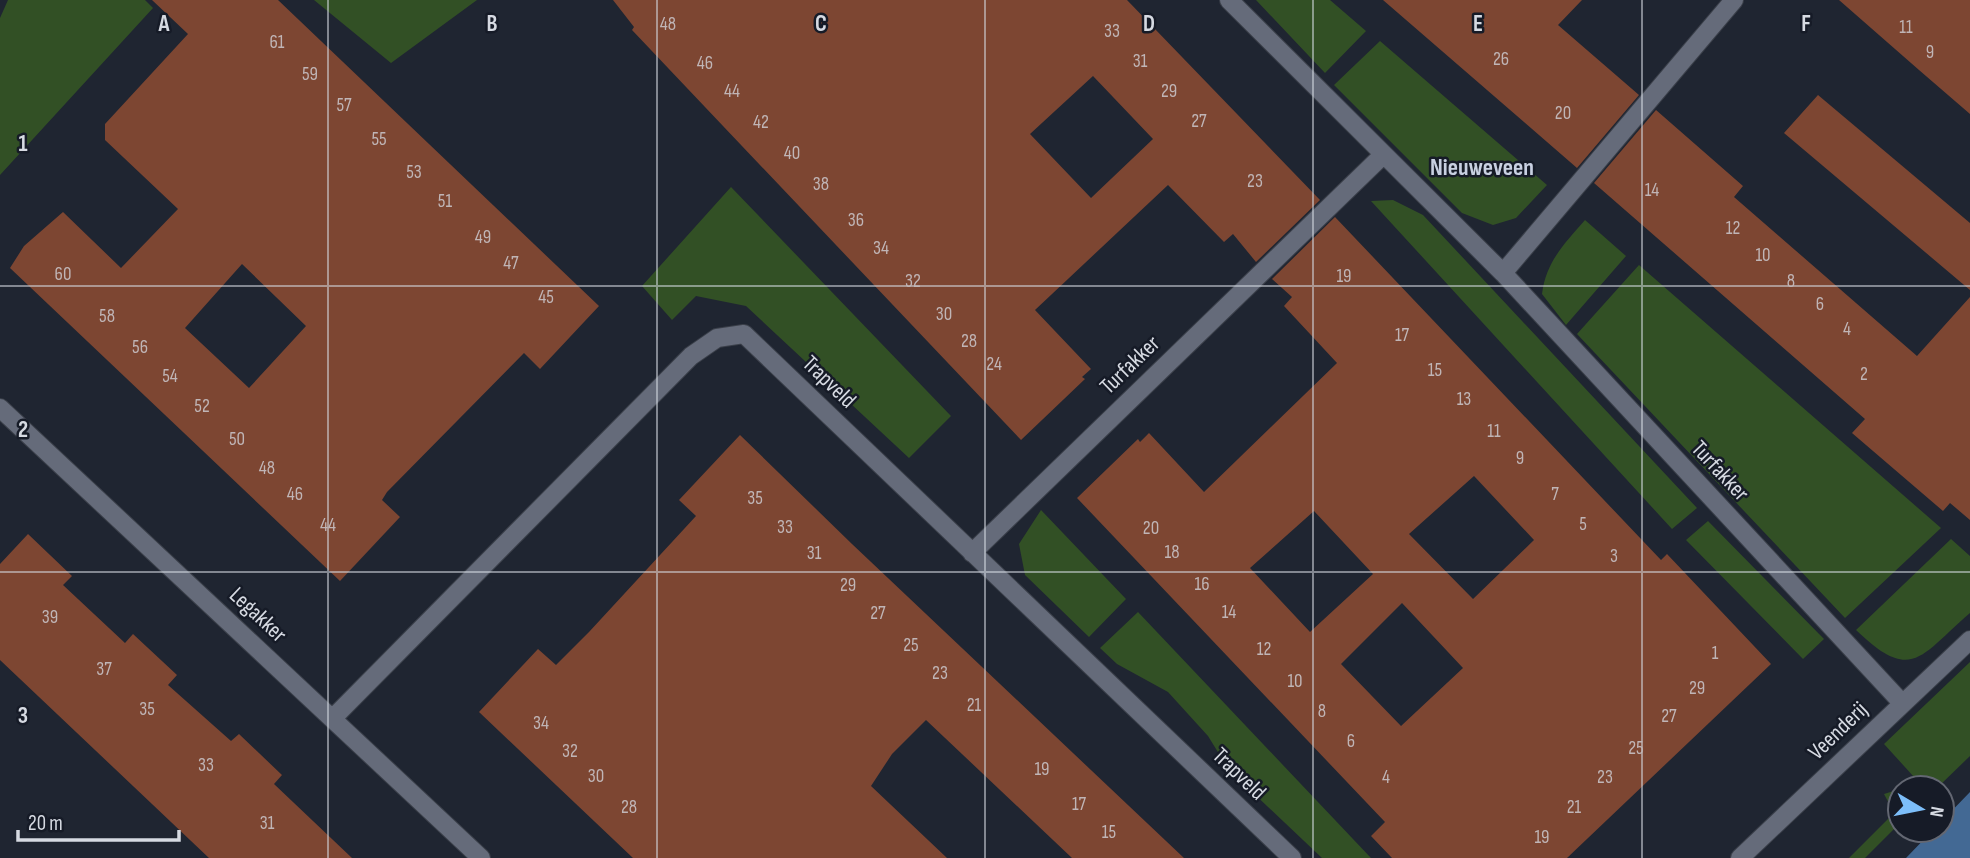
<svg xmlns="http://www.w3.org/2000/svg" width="1970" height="858" font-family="'Sofia Sans Condensed',sans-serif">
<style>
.green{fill:#325025}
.water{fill:#436994}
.building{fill:#7d4632;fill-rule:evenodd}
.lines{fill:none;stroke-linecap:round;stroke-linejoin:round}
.street-casing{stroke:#3a3f49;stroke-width:20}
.street{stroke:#656b7a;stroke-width:18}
.grid{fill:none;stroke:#d6dae2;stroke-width:2;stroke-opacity:0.55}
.labels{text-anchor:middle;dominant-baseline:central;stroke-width:5;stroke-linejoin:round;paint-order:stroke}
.number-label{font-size:19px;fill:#c0b5b6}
.street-label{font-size:23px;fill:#d6dae2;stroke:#161b27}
.neighbourhood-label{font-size:24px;font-weight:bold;fill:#c8d0e1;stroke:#161b27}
.grid-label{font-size:23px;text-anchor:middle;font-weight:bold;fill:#d6dae2;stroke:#161b27;stroke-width:5;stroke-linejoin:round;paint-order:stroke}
</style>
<rect width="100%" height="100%" fill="#1f2531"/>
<path class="green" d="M8,0H145L153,8L0,175V18Z
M314,0H477L391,63Z
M1256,0H1330L1366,31L1325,73Z
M1380,41L1547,185L1516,218L1493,225L1462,213L1334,85Z
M731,187L951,416L909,458L746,306L696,296L672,320L642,286Z
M1393,200L1423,215L1697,508L1672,529L1371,201Z
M1585,220L1626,256L1566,325L1542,294C1546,262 1564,244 1585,220Z
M1639,265L1941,528L1845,618L1577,334Z
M1041,510L1126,599L1089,637L1025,575L1019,544Z
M1708,521L1824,639L1803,659L1686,540Z
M1951,539L1970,556V613C1920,656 1912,684 1856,630Z
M1138,612L1371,858H1322L1229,770L1208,736L1168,692L1117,664L1100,648Z
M1970,662V756L1937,788H1924L1884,744Z
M1900,789V823L1865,858H1849L1894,813L1884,794Z"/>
<path class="water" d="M1970,792V858H1906L1933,830H1942V821Z"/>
<path class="building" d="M152,0H278L599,306L540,369L524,353L387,492L382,500L400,517L340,581L10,268L24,246L63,212L121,268L178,209L105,140V124L188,34ZM242,264L306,326L249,388L185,328Z
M613,0H1127L1320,200L1256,262L1233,234L1224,242L1168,185L1035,310L1091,369L1082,377L1085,379L1021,440L632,30L634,27ZM1093,76L1153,139L1091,198L1030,134Z
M1383,0H1582L1558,25L1639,95L1577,168Z
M1839,0H1970V114L1919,70Z
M1818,95L1970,223V290L1784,133Z
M1656,110L1743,186L1734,197L1917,356L1970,297V520L1950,503L1943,511L1852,433L1865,419L1594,183Z
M1335,217L1661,560L1667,554L1771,664L1567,858H1392L1371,836L1385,822L1077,498L1138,439L1140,442L1149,433L1204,492L1337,363L1284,306L1292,297L1272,279ZM1474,476L1534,540L1473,599L1409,534ZM1314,511L1373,574L1310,632L1250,568ZM1402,603L1463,668L1401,726L1341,664Z
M740,435L852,544L1184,858H1072L926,720L892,754L871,786L947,858H633L479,712L538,649L556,665L589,632L696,516L679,500Z
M28,534L72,576L63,585L125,643L133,634L177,675L168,685L231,741L239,734L282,775L274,784L352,858H209L0,660V564Z"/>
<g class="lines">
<defs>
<path id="street" d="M1229,0L1503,273L1902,703
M1503,273L1734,0
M0,408L481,858
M972,553L1383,155
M333,718L691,356L717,338L744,334L1292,858
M1740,858L1970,640"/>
</defs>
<use href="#street" class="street-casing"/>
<use href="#street" class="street"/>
</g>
<path class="grid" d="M328,0V858M657,0V858M985,0V858M1313,0V858M1642,0V858M0,286H1970M0,572H1970"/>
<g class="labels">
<g class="number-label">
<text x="668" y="24">48</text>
<text x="1906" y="27">11</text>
<text x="1112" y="31">33</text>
<text x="277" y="42">61</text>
<text x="1930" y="52">9</text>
<text x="1501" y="59">26</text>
<text x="1140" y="61">31</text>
<text x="705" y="63">46</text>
<text x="310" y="74">59</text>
<text x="732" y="91">44</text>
<text x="1169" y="91">29</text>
<text x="344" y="105">57</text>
<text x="1563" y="113">20</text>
<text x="1199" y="121">27</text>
<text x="761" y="122">42</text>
<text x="379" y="139">55</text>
<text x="792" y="153">40</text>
<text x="414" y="172">53</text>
<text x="1255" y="181">23</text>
<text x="821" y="184">38</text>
<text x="1652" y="190">14</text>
<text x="445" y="201">51</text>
<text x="856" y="220">36</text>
<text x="1733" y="228">12</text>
<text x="483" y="237">49</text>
<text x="881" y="248">34</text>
<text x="1763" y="255">10</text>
<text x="511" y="263">47</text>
<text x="63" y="274">60</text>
<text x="1344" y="276">19</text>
<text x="913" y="281">32</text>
<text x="1791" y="281">8</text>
<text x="546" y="297">45</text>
<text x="1820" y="304">6</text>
<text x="944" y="314">30</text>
<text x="107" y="316">58</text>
<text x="1847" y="329">4</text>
<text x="1402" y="335">17</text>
<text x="969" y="341">28</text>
<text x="140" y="347">56</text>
<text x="994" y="364">24</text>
<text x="1435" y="370">15</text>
<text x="1864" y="374">2</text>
<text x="170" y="376">54</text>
<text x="1464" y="399">13</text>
<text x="202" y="406">52</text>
<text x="1494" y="431">11</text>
<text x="237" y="439">50</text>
<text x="1520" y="458">9</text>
<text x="267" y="468">48</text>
<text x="295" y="494">46</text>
<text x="1555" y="494">7</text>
<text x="755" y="498">35</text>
<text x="1583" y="524">5</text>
<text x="328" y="525">44</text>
<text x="785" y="527">33</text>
<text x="1151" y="528">20</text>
<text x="1172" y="552">18</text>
<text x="814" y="553">31</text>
<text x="1614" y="556">3</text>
<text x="1202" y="584">16</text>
<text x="848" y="585">29</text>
<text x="1229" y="612">14</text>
<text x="878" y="613">27</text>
<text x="50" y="617">39</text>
<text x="911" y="645">25</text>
<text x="1264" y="649">12</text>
<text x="1715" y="653">1</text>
<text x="104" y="669">37</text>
<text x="940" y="673">23</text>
<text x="1295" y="681">10</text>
<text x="1697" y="688">29</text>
<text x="974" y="705">21</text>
<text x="147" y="709">35</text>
<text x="1322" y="711">8</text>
<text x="1669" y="716">27</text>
<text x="541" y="723">34</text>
<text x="1351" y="741">6</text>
<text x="1636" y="748">25</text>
<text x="570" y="751">32</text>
<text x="206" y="765">33</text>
<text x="1042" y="769">19</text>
<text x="596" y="776">30</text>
<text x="1386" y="777">4</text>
<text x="1605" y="777">23</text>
<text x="1079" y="804">17</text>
<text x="629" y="807">28</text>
<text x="1574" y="807">21</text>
<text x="267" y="823">31</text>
<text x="1109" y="832">15</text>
<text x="1542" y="837">19</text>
</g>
<g class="street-label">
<text transform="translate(1130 365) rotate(-44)">Turfakker</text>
<text transform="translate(829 382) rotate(44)">Trapveld</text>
<text transform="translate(1720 471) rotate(47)">Turfakker</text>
<text transform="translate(258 615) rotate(43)">Legakker</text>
<text transform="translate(1838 731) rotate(-44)">Veenderij</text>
<text transform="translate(1239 774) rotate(44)">Trapveld</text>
</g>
<g class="neighbourhood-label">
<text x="1482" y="167">Nieuweveen</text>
</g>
</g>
<g class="grid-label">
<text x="164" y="31">A</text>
<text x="492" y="31">B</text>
<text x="821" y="31">C</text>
<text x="1149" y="31">D</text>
<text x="1478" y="31">E</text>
<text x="1806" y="31">F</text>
<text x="23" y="151">1</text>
<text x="23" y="437">2</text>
<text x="23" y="723">3</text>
</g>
<g transform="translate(1921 809) rotate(100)"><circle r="33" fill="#161b27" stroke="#636772" stroke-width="2"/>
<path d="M0-5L12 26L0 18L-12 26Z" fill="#7dbef9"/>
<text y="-10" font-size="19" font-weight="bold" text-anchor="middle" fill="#d6dae2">N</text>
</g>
<path d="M18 830v10h161v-10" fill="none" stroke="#d6dae2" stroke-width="3.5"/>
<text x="28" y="830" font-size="21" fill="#d6dae2" stroke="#161b27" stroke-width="5" paint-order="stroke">20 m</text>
</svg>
